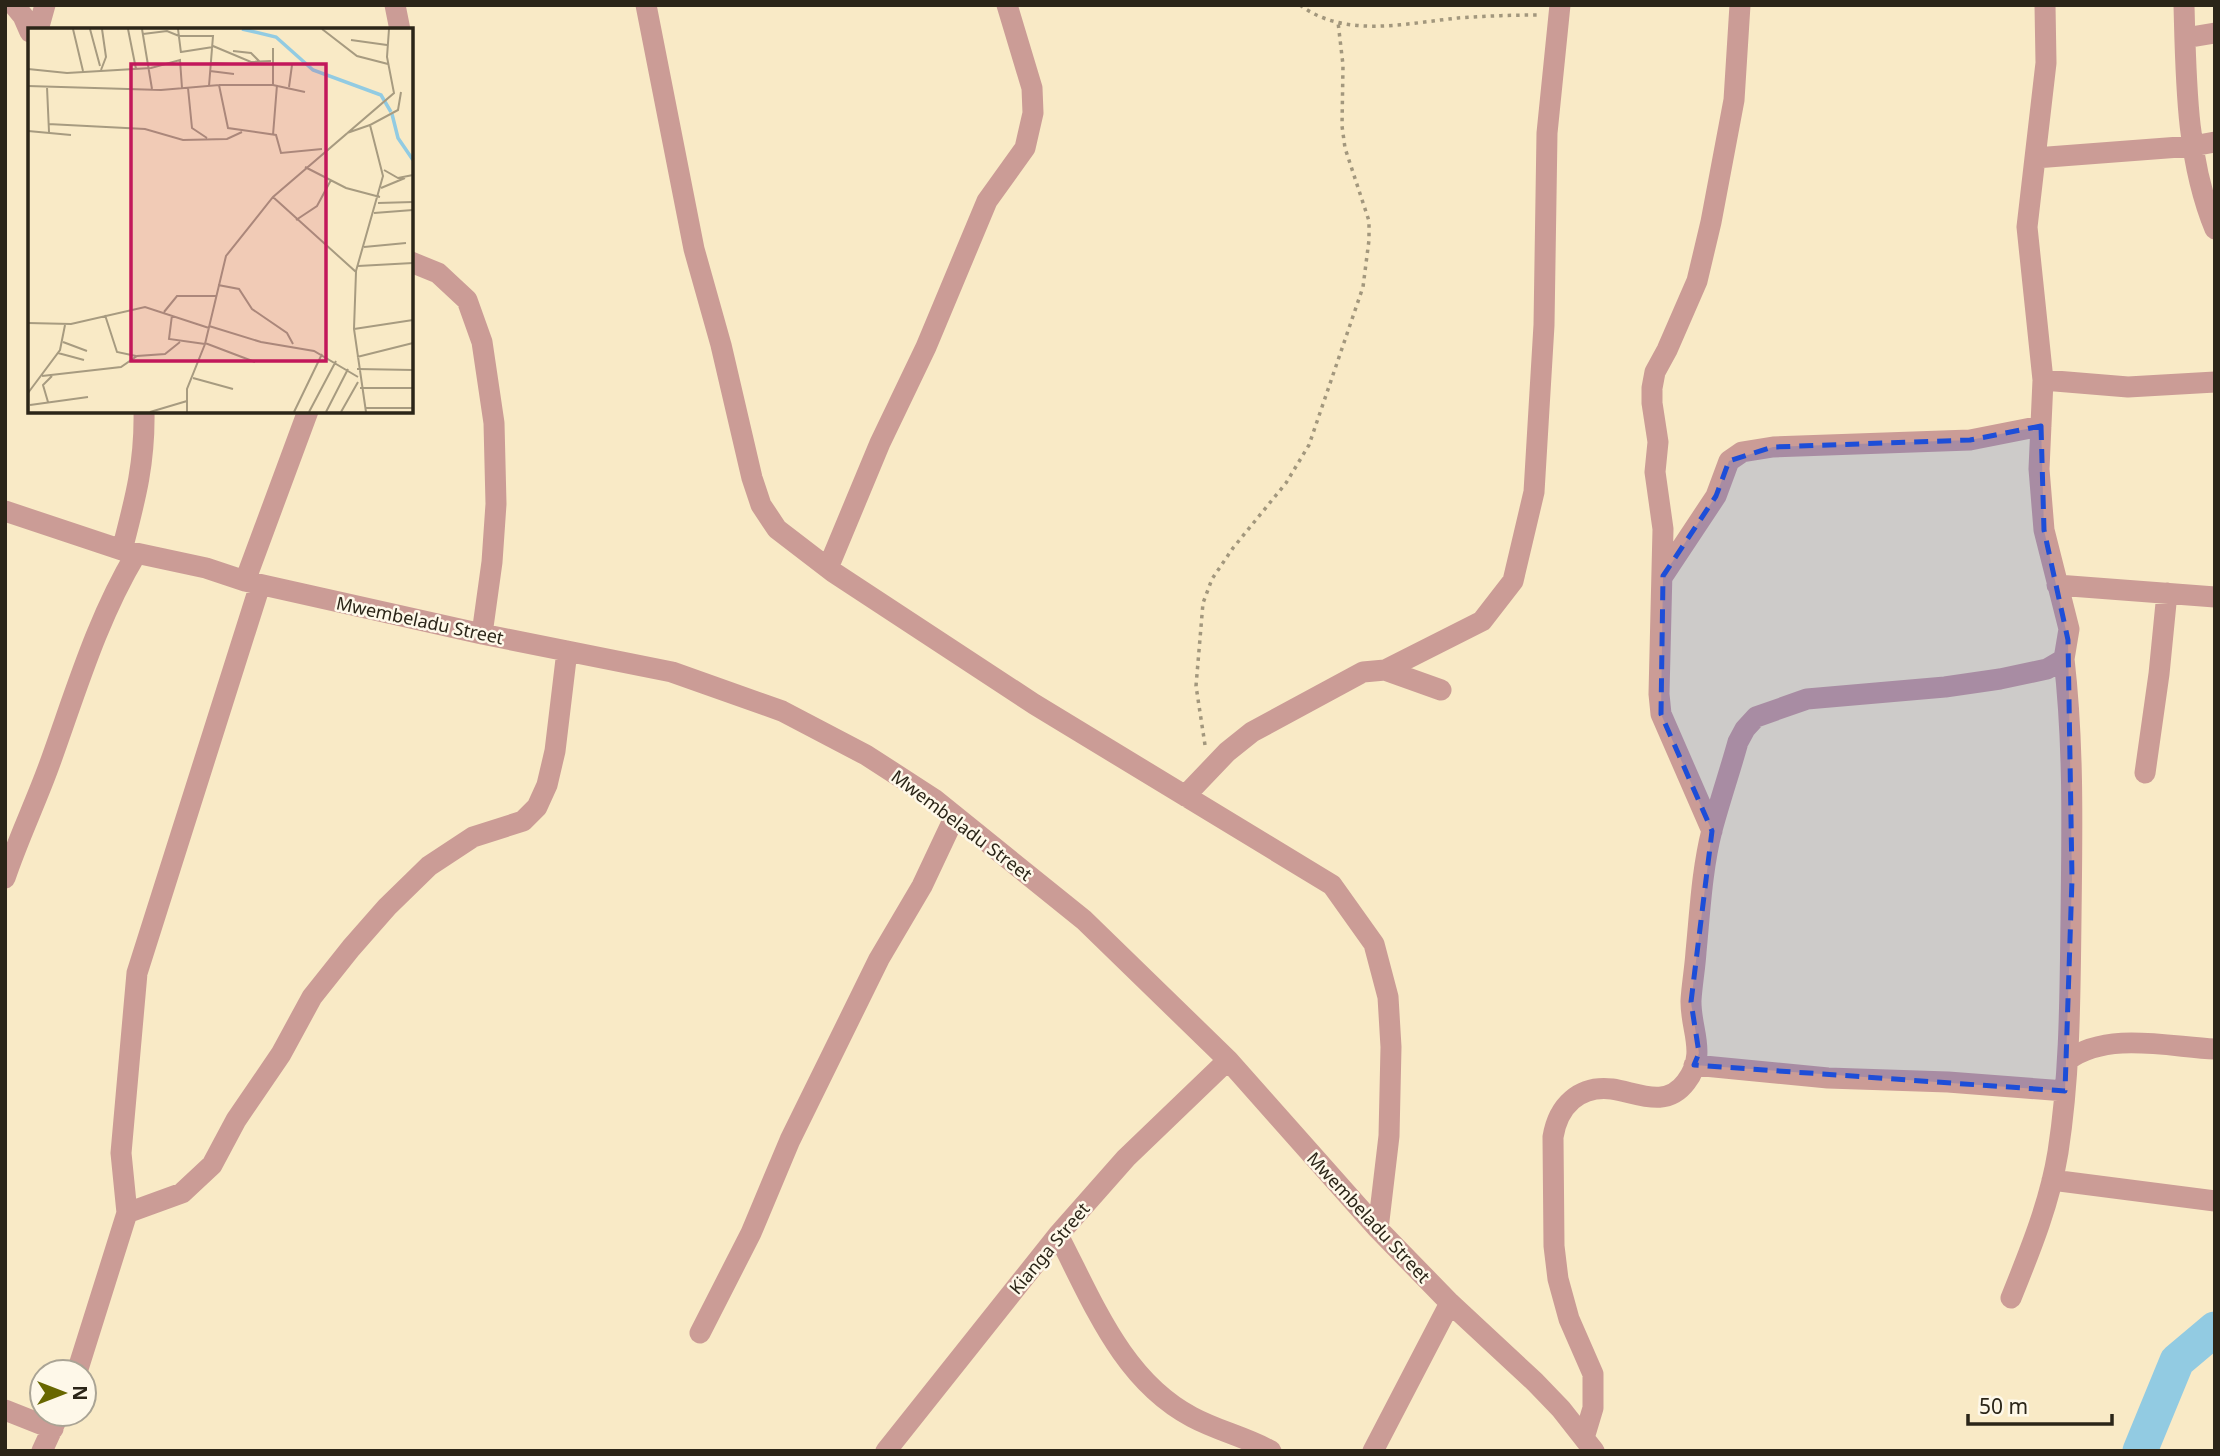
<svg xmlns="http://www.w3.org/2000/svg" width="2220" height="1456" font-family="'Noto Sans',sans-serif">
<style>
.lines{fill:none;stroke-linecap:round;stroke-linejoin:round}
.river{stroke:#92cbe2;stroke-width:35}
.path{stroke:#a2977d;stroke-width:3.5;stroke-dasharray:3.5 5;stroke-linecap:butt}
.minor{stroke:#cb9c96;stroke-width:21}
.marked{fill:#1d4ed8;fill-opacity:0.2;stroke:#1d4ed8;stroke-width:5;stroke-dasharray:14 9;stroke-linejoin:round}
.labels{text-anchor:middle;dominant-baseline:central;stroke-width:5;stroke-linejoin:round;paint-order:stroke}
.street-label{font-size:18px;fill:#2b2518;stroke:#fef8e9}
.inset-river{fill:none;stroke:#92cbe2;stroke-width:3.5}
.inset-road{fill:none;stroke:#a79b80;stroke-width:2}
.view{fill:#c2185b;fill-opacity:0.15;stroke:#c2185b;stroke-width:3.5}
.inset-edge{fill:none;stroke:#2b2518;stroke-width:3.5}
</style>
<rect width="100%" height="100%" fill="#f9eac6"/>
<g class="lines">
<path class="river" d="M2140,1451L2177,1361L2215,1329"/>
<path class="path" d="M1300,5C1345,39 1407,23 1458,18C1485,16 1512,15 1539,15
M1205,745L1196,686L1203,603L1212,579L1233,548L1286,483L1309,445L1363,287L1369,240V221L1345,148L1342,126L1343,65L1338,22"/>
<path class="minor" d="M14,5L23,16L30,32
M395,5L400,30
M646,5L694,249L721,345L752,478L761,505L777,529L833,572L1034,704L1332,885L1374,944L1388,997L1391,1047L1389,1136L1378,1229
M2184,5C2186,79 2186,159 2215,229
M38,30L45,5
M2185,38L2215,33
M2035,158L2193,146L2215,142
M411,262L438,273L467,300L482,342L494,423L496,504L492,562L482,634
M2043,380L2128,387L2215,382
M5,511L122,550L206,568L245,581L482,634L672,672L782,711L866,755L934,799L1084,920L1228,1060L1378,1229L1450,1303L1535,1382L1561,1409L1594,1451
M122,550C135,500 145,464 144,411
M828,568L880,443L926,347L987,201L1025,148L1033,113L1032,88L1007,5
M1663,576L1716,496L1729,461L1742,452L1773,447L1970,440L2041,426
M245,581L308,411
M2057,585L2215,597
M1385,670L1482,621L1513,581L1534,492L1544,325L1547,133L1560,5
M2145,773L2159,674L2167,593
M1185,796L1227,752L1252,732L1363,672L1385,670L1441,690
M1712,831L1661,714L1659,694L1663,529L1655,472L1658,442L1652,403V388L1655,372L1667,350L1697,281L1711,222L1734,100L1740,5
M5,878C18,839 36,802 50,763C76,691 97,619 136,554
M2068,1060C2108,1031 2169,1047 2215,1049
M1694,1065L1828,1078L1948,1082L2065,1091
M2052,1180L2215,1201
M127,1213L182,1193L212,1165L236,1120L281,1054L312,997L351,948L387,907L429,866L473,837L523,821L537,807L547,785L555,751L567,651
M1058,1235C1093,1302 1122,1380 1192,1417C1218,1431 1246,1437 1271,1451
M2011,1298C2030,1251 2050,1202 2058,1152C2070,1075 2070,997 2071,919C2072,832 2074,746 2064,659
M700,1333L751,1233L790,1140L879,959L922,886L955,816
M77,1372L127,1213L121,1153L137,973L260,585
M5,1410L53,1429
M1584,1438L1593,1408V1374L1569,1319L1558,1279L1554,1246L1553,1137C1558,1106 1579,1085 1612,1089C1638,1093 1666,1109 1686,1082C1708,1053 1690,1030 1691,1000C1692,984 1695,968 1696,952C1700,911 1702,869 1712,830C1720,800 1730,771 1738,742L1745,729L1756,717L1807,699L1945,687L2000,679L2047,669L2064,659L2069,629L2044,530L2039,469L2043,380L2027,227L2046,63L2045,5
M42,1451L59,1414
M886,1451L1058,1235L1126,1158L1228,1060
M1373,1451L1450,1303"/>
</g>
<path class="marked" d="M2041,426L2044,530L2068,640L2072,879L2065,1091L1694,1065L1699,1053L1691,1002L1712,831L1661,714L1663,576L1716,496L1729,461L1773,447L1970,440Z"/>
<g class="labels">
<g class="street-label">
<text transform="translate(420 620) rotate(12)">Mwembeladu Street</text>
<text transform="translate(962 825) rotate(37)">Mwembeladu Street</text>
<text transform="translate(1369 1217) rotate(47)">Mwembeladu Street</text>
<text transform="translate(1049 1248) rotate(-50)">Kianga Street</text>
</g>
</g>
<g transform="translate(28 28)">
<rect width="385" height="385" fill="#f9eac6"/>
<path class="inset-river" d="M214,1L248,9L285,42L353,67L363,84M364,86L370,110L385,132"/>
<path class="inset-road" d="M45,1L55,43M62,1L72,38M100,1L108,41M114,1L124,61M150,1L153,25M294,1L329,28L360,36M115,6L139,3L151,8H185L181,58M323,12L359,17M185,18L223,34L243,33M245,20V57M205,23L223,25L231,33M153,24L185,19M183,35L204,36M0,41L39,45L123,40L152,32L154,60M73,42L78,29L74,1M182,43L206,46M191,57H245L277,64M0,58L133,62L191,57L200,100L248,107L253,125L294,121M19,59L21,104M261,59L264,37M160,60L164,100L179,110M20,96L117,101L155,112L199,111L214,104M0,103L43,107M319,105L342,97M245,107L249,57M277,139L318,160L352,169M356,142L370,150L385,147M353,160L377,150M245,169L328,244L326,301L338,384M350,175L385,174M346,185L385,182M268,192L289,178L303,152M336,219L378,215M330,238L385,235M328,243L355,148L342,97L370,82L373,64M190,257L211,261L224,281L259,305L265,316M136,284L149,268H188M77,287L89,324L108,328M144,287L141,311L177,316M0,295L43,296L117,279L181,300M181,298L233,314L286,323L330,349M326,301L385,292M35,314L59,323M177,315L227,334M30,325L56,332M329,329L385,315M329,341L385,342M14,348L93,339L109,328L137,326L152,314M165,350L205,361M332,360H385M0,365L32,322L37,297M20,374L15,357L24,348M2,377L60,369M337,380H385M122,384L159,373M159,384V361L177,316L198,228L245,169L366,65L359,29L361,1M266,384L294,326M281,384L308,333M298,384L320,341M313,384L330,354"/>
<path class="view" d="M103,36H298V333H103Z"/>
<rect width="385" height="385" class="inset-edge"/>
</g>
<rect width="2220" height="1456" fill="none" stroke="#2b2518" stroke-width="14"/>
<g transform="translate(63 1393) rotate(90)"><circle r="33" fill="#fef8e9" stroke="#aaa495" stroke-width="2"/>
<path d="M0-5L12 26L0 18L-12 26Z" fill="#686700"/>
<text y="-10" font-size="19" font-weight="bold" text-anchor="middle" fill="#2b2518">N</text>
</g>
<path d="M1968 1414v10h144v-10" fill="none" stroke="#2b2518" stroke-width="3.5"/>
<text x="1979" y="1414" font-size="21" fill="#2b2518" stroke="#fef8e9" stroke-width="5" paint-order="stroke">50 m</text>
</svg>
